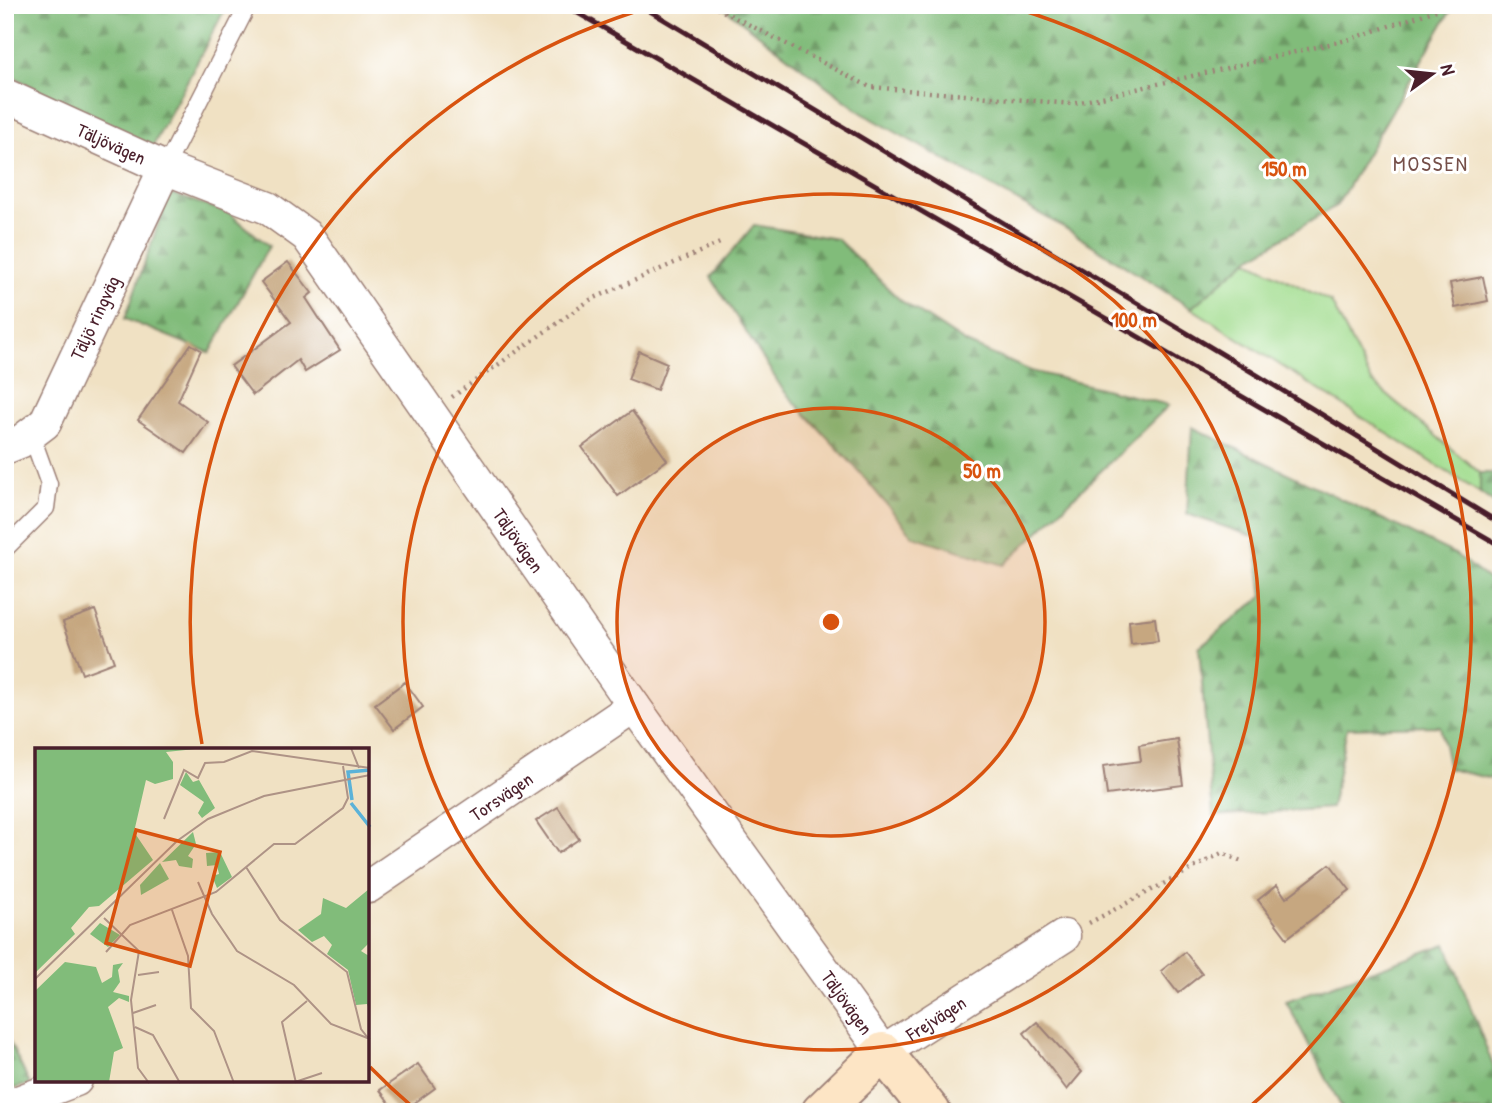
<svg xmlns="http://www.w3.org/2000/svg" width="1506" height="1117" viewBox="0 0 1506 1117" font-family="'Patrick Hand',sans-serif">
<defs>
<pattern id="forest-firs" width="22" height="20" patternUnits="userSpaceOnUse" patternTransform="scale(1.75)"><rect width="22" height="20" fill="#81bc7a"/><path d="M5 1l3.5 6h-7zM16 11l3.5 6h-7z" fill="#6c9864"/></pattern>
</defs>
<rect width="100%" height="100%" fill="#fff"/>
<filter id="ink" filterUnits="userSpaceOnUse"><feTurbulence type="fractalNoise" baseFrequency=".0143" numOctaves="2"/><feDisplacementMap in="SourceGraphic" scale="14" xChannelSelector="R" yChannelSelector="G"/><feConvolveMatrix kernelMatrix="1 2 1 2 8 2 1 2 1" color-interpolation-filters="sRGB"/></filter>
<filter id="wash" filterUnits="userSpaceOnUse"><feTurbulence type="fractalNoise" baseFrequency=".00686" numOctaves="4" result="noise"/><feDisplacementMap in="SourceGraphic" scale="28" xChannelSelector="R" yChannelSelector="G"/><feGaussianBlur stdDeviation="1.57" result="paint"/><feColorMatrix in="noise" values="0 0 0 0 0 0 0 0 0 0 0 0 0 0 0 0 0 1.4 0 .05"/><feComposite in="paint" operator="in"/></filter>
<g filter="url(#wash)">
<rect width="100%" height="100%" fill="#f0e1c3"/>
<polygon fill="#a2dd8f" stroke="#767e5d" stroke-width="2" points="1247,260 1331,302 1372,382 1480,473 1480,493 1191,308"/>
<g fill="url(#forest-firs)" stroke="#666e52" stroke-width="2">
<polygon points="5,5 227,5 150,152 5,72"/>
<polygon points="720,5 1454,5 1337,205 1247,260 1191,308 1065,228 862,113"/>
<polygon points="169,193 229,213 269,246 210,353 125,319"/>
<polygon points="754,225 837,239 900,300 966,343 1031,371 1169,405 1004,565 913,536 856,468 783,390 711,277"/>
<polygon points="1192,427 1455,554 1501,589 1501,781 1449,769 1440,726 1347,728 1331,808 1213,816 1199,647 1263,596 1255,537 1187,514"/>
<polygon points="1480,473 1501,473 1501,508 1480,493"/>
<polygon points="1446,944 1501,1086 1501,1112 1344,1112 1286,1001"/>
<polygon points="5,1033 30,1084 5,1091"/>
</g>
<g id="blocks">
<g fill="#c6a780">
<polygon points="288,262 312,293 306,298 340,350 305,372 298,360 253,395 231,366 291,322 261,282"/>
<polygon points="1483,277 1488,301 1455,308 1450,283"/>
<polygon points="191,344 201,350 178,401 208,422 186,453 138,420"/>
<polygon points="639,351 667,363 657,390 628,379"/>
<polygon points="632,411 667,460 618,496 582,447"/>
<polygon points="95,610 114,662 82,674 63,622"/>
<polygon points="1155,618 1158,641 1131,644 1129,621"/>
<polygon points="405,682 423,707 394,729 375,704"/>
<polygon points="1177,739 1183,785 1107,795 1103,766 1141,761 1139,745"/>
<polygon points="558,807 579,839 558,853 536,821"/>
<polygon points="1330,864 1350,890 1287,938 1258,900 1277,885 1286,898"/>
<polygon points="1185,952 1202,974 1178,993 1161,971"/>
<polygon points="1037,1022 1082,1072 1067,1090 1024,1033"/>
<polygon points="418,1064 435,1088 402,1112 396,1112 380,1090"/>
</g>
</g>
</g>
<g filter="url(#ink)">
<use href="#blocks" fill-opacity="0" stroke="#9d8077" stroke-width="2"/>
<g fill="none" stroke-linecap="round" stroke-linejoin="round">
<g stroke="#9d8077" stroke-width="19">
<g id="lane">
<polyline points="165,168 248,5"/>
<polyline points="5,549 46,508 49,484 31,434"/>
</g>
</g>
<g stroke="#9d8077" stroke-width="35">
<g id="street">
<path id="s1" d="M5 95 165 168 268 208 307 236 634 706 883 1052 1064 936"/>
<path id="s2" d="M5 448 20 442 45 423 165 168"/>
<path id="s3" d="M368 887 634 706"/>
<polyline points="5,1107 76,1080"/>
</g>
</g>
<g stroke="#9d8077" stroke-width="42">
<polyline id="secondary" points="821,1112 883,1052 931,1112"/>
</g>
<g stroke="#9d8077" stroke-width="4.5" stroke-dasharray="2 5" stroke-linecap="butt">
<polyline points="711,5 870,87 1072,104 1351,39 1451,5"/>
<polyline points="452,397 590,300 720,243"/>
<polyline points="1089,923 1222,853 1241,861"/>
</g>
<use href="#lane" stroke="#fff" stroke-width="16"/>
<use href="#street" stroke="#fff" stroke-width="32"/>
<use href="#secondary" stroke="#fde5c5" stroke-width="38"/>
<g stroke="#4a1f2b" stroke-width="5">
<polyline points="564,5 1501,546"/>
<polyline points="640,5 1257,375 1501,524"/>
</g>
</g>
</g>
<circle cx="831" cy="622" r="214" fill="#d8530f" fill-opacity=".12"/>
<g fill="none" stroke="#d8530f" stroke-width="3.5">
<circle cx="831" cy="622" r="214"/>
<circle cx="831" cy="622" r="428"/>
<path d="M415 1109A641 641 0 0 1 370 1067M202 744A641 641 0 0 1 654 6M1008 6A641 641 0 0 1 1247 1109"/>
</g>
<g text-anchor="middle" stroke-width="6" stroke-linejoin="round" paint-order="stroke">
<g font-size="19" fill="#4a1f2b" stroke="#fff">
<text dy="7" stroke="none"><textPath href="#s1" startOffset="117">Täljövägen</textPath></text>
<text dy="7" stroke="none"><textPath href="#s2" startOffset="164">Täljö ringväg</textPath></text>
<text dy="7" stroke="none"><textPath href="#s1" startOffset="705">Täljövägen</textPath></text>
<text dy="7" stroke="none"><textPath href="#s3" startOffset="161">Torsvägen</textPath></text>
<text dy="7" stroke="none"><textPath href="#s1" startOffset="1272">Täljövägen</textPath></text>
<text dy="7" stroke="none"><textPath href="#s1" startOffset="1396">Frejvägen</textPath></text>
</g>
<g font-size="21" letter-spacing="2" fill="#754f49" stroke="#fff">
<text x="1431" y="171">MOSSEN</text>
</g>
</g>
<g transform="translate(35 748)">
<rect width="334" height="334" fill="#f0e1c3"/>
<path d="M0 0H170L131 4 138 14V31L120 36 111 32 99 84 118 112 64 158 54 159 36 180 40 186 0 225ZM151 24 158 34 164 32 180 60 167 70 163 65 169 54 145 37ZM158 84 161 96 153 108 158 111 157 120 144 118 141 112 127 114ZM185 104 197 129 182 140 177 128 184 126 182 117 172 118 171 105ZM125 115 134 131 106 147 105 137ZM334 141V195L326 203 334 208V261L332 256 321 257 313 222 292 206 297 197 289 188 277 194 263 182 286 166 288 150 311 160ZM65 175 85 187 73 199 55 186ZM30 214 61 219 67 235 77 229 78 217 88 215 83 222 85 234 78 244 94 248V254L84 250 73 259 88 300 79 304 74 334 0 335V243Z" fill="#81bc7a"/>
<path fill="none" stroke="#5bb2d8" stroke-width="3.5" d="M317 52 313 24 335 22M316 55 335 79"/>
<path fill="none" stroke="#ae9386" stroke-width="2" d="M316 0 324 20M129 71 149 22 163 30 170 15 189 14 217 3 335 20M211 119 245 172 312 224 326 281 333 290M163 134 177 166 202 203 259 237 296 276 335 291M137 162 153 208 156 260 179 283 199 335M69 170 104 203 96 252 103 320 114 335M71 204 95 177 181 144 239 96H260L308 60 313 50 308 18M103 227 124 224M0 231 142 93 173 71 229 48 335 27M98 265 121 257M100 279 118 287 145 335M260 334 287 325M261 335 247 274 272 253"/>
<path fill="#d8530f" fill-opacity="0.15" stroke="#d8530f" stroke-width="3.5" d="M101 82 185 104 155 218 71 195Z"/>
<rect width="334" height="334" fill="none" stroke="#4a1f2b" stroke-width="3.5"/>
</g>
<circle cx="831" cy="622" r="10" fill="#d8530f" stroke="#fff" stroke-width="3.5"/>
<g font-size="21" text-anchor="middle" font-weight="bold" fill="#d8530f" stroke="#fff" stroke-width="6" stroke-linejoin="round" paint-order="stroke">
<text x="1284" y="176">150 m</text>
<text x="1134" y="327">100 m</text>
<text x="982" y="478">50 m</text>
</g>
<rect width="1506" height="1117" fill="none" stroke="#fff" stroke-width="28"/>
<g transform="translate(1432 74) rotate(75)" stroke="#ffffff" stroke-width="5" paint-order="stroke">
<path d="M0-5L12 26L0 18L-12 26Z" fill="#4a1f2b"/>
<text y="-10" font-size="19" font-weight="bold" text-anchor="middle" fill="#4a1f2b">N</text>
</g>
</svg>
